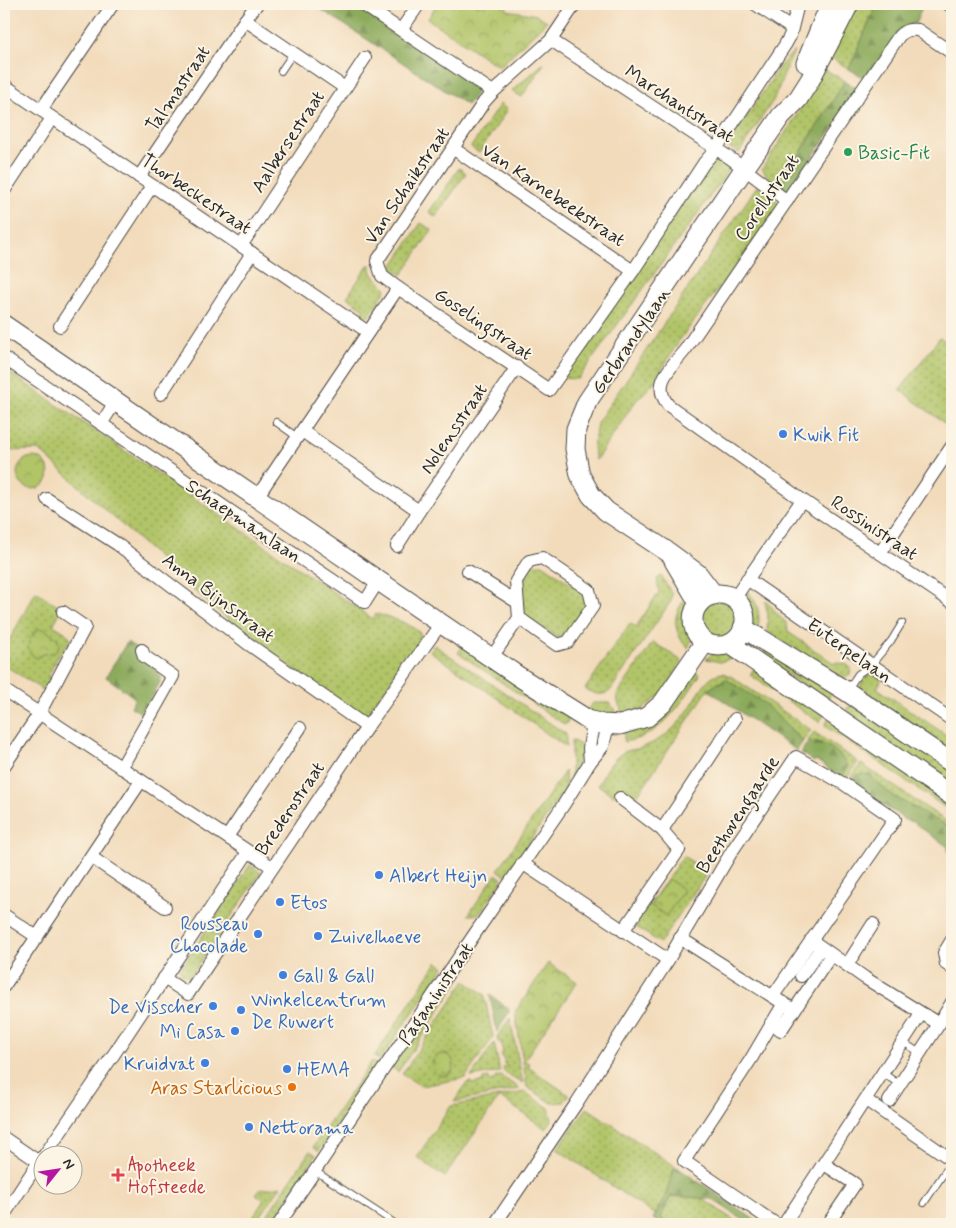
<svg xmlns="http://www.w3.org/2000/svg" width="956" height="1228" viewBox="0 0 956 1228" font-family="Mynerve,sans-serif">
<defs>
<pattern id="grass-dots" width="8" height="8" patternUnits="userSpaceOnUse" patternTransform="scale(1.25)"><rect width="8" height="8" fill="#b1c468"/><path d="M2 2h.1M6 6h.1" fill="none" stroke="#909f56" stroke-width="1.8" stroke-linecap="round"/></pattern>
<pattern id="forest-firs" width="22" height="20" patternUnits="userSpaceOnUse" patternTransform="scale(1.25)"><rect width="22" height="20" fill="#8caa5c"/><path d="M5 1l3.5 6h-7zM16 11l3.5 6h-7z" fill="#738b4c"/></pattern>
<pattern id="park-crowns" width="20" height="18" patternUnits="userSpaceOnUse" patternTransform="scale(1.25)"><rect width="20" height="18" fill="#b1c468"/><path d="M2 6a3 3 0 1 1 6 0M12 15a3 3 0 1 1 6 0" fill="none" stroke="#909f56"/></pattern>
</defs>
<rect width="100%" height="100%" fill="#fcf5e5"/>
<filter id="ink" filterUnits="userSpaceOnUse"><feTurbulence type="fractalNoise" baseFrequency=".02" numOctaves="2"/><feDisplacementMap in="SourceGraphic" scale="10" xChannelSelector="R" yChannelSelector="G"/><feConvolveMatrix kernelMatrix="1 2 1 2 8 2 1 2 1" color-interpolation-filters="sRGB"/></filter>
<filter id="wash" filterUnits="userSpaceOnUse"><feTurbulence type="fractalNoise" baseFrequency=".0096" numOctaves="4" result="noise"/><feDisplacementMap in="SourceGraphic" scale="20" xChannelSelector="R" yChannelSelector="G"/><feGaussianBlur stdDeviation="1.12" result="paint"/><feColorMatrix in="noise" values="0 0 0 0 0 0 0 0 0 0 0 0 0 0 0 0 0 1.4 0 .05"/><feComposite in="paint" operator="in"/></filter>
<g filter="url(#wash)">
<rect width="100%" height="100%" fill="#f2dbbb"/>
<g fill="url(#grass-dots)" stroke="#6e784a">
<polygon points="847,4 877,4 849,69 825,54"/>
<polygon points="794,51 774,99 739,153 727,146 781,65"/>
<polygon points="545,62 522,97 512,91"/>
<polygon points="819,66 845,81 780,186 771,180 762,169 797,115"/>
<polygon points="500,104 507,110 479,153 471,147"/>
<polygon points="715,158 721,158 733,163 714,191 578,379 561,378 708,163"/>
<polygon points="459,168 466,173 436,217 429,212"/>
<polygon points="757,186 780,203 780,207 679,341 652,385 635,402 596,460 593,448 597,423"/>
<polygon points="421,223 432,230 402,275 391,268"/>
<path d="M368 265H371C370 279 382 279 386 290L369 316 359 317 364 309 347 297Z"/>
<polygon points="940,337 952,347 952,429 900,390"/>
<path d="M4 369 373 619 376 614C393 618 408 622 421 634L419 641 362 721 215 609 39 450 4 451Z"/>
<polygon points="532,564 543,564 586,595 587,605 566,635 557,638 524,615 520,584"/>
<path d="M661 576 672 594 671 601 610 691C601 697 594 694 585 689L630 623 636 627 659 592 657 579Z"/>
<path d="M36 591 62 609 53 625C61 630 72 634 71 644L68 643C59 652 53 666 48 677L51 680 45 691 4 665V650Z"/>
<path d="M748 592C759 603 761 617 757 632L750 622V613L745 597Z"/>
<path d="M688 595 691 605 687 625 692 639 688 648C679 640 673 625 677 613 679 607 684 600 688 595Z"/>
<polygon points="767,601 779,616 787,623 788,632 835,664 836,662 848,665 851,669 850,674 844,679 767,632 768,615 765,602"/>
<circle cx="719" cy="620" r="19"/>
<path d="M653 642 682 661 665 691 642 710 622 716C622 707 616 703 617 695Z"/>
<polygon points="434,645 566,734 566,747 430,651"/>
<polygon points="463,645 571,716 565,725 458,653"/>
<polygon points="767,647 832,693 827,700 761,658"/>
<polygon points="728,652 736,657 720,662 706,659 713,653"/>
<polygon points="754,668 824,715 819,722 750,675"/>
<path d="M695 671 700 675C680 705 662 736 624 742V732Z"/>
<path d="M723 673 732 677 811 730 803 741 786 724 718 683 708 690 635 799 627 794 613 795 598 785C604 775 611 760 621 754 627 749 637 750 643 747 666 739 682 722 694 701 702 689 707 674 723 673Z"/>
<path d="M871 674 880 677 881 681 877 688 952 739V755L863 694C858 685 862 678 871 674Z"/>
<polygon points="593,703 609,703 615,709 618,716 610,717 587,710"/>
<polygon points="852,705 952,770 952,787 848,716 847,708"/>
<polygon points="828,719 952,802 952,812 825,726"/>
<polygon points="814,732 858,762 844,782 823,744 808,741"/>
<polygon points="571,740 583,746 571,783"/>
<polygon points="861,764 952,825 952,829 891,795 869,775 892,811 847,784"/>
<polygon points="565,771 566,788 506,876 498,870"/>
<polygon points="683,856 708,872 660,943 635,926"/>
<polygon points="250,865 261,873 189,978 179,971"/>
<polygon points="496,874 503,879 480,913 474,915 468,915"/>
<polygon points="437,962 444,967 380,1060 374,1057"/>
<polygon points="455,974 461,978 398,1072 392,1068"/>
<polygon points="465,981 484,994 493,1037 465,1078 421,1086 402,1074"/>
<polygon points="510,1018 523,1083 504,1072 503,1067 506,1066 501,1054 503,1053 501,1042 498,1042 497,1037"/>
<polygon points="494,1043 500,1072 471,1077"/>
<polygon points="524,1060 530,1064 528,1067 569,1095 564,1102 552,1103 527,1087 523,1062"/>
<polygon points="372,1061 377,1064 319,1151 313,1147"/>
<polygon points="501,1076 520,1089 454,1102 467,1083 471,1082 472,1084 483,1082 483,1079 489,1078 489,1081 496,1079 496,1077"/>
<polygon points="525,1092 549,1108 552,1120 546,1129 499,1097 445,1177 417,1157 451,1106"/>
<polygon points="587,1108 675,1166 665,1197 655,1215 557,1149"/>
<polygon points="310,1151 316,1155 270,1224 261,1224"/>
<polygon points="281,1186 255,1224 248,1224 264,1200 256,1194 260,1190"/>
<polygon points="671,1196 701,1198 740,1224 665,1224 661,1216"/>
</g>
<g fill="url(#forest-firs)" stroke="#5c6a44">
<polygon points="313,4 353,4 479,89 467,105"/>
<polygon points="877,4 923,4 916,23 907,26 868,80 849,69"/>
<polygon points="845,81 861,91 787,191 780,186"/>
<polygon points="127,642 141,651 161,677 160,682 143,714 131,707 135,698 106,677"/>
<polygon points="726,679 765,704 803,741 797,751 708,690 718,683"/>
<path d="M808 741C828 744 837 749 848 766L843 776H838L816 760 814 762 801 753Z"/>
<polygon points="862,774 870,775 891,795 952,829 952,854 948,851 948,847 913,822 905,820 853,781 857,775"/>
<polygon points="490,995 508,1008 509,1012 497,1032"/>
<polygon points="675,1166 761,1224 749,1224 712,1199 671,1196 661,1216 665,1224 662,1224 653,1219 665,1197"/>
</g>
<g fill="url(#park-crowns)" stroke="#6e784a">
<polygon points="437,4 506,4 507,10 537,15 547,21 499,67 428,19"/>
<circle cx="33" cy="473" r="16"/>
<path d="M39 629H44L58 639 59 646 54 653 43 654 37 658C23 652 28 636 39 629Z"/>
<polygon points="668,879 684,890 666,916 650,905"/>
<polygon points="548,963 577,982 523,1062 515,1012"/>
<circle cx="443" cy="1065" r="11"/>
</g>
</g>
<g filter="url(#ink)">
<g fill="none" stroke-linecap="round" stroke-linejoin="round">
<g stroke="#494541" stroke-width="8">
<g id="lane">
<polyline points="281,71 293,53"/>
<polyline points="276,422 297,437"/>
<polyline points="848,689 858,674 871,665 891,641 902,623"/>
<polyline points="903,1042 920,1053"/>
<polyline points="883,1073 900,1085"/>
<polyline points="315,1171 396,1224"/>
<polyline points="924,1203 952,1161"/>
</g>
</g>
<g stroke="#494541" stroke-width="14">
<g id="street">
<polyline points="362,4 493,92"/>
<polyline points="755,4 791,28"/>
<polyline points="245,20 257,4"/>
<polyline points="401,30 419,4"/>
<polyline points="551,40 730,158 787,201"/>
<path d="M952 53 918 30C910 29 905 30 899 36L685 350C671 368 651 383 668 405L802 500 952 602"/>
<polyline points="4,85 368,332"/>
<polyline points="41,110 113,4"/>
<polyline points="454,149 633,271"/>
<polyline points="139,177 245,20 345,88"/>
<polyline points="4,191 52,118"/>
<polyline points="241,246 365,58"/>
<polyline points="398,288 549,390 633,271 704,163 716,149 785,45 790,36 798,4"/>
<polyline points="60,326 152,186"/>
<polyline points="4,358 365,602 379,580"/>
<polyline points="161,394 252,253"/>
<polyline points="101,424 116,401"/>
<polyline points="302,431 419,511"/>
<polyline points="257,497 398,288 382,276 377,261 484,102 493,92 551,40 575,4"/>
<polyline points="47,499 117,544 247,643 367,727"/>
<polyline points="397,546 419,511 517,367"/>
<polyline points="880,553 952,446"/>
<polyline points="468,571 517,602"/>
<polyline points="747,579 952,720"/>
<polyline points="734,599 802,500"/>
<polyline points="492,657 519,618 516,581 529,561 542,558 589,590 593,606 568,642 557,645 519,618"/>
<polyline points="4,690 272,867"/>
<polyline points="590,762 589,748 593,722"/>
<polyline points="4,766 39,714 85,627 63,612"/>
<polyline points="121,768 173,676 144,656 142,650"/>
<polyline points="620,798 662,830 679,850 623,931"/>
<polyline points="662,830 735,719"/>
<polyline points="227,837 300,728"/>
<polyline points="91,857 165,907"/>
<polyline points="522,863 668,960"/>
<polyline points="4,915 37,937"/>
<polyline points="680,938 794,1010"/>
<polyline points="811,940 865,978 939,1024 952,1002"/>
<polyline points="952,940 944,953 946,964 952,968"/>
<polyline points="847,965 873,924"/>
<polyline points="801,976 821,948"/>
<polyline points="164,978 188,994 367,727 442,622"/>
<polyline points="4,986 141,781"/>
<polyline points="771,1023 781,1030 831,955"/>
<polyline points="866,1100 952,1160"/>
<polyline points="889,1101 939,1024"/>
<polyline points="4,1138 39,1162"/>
<polyline points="44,1156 116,1051 248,852"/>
<polyline points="824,1164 855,1184 828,1224"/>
<polyline points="4,1215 42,1157"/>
<polyline points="279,1224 476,932 564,804 590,762 603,746 608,725"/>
<polyline points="495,1224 576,1104 668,960 732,851 796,757 844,784 895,819 773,996"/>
<polyline points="776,1224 684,1161 751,1059 784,1003"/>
<polyline points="784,1224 921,1014"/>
</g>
</g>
<g stroke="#494541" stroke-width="21">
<g id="secondary">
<polyline points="806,63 824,19 833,4"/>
<polyline points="4,325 518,676 588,720 602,724 620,725 647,717 663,703 705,642"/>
<polyline points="674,561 699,603"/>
<circle cx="719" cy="620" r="26"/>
<polyline points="714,595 698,574 668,552 606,511 591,495 580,475 575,449 576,429 587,402 744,169 781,116 798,99 810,80 849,4"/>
<polyline points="743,628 846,691 952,763"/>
<polyline points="730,644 952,796"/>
</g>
</g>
<use href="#lane" stroke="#fff" stroke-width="6"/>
<use href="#street" stroke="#fff" stroke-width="12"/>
<use href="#secondary" stroke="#fff" stroke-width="19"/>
<g stroke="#2b2b2b" stroke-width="5.5">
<polyline id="rail" points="941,4 952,12"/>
</g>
<use href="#rail" stroke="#fcf5e5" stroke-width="4" stroke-dasharray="11" stroke-linecap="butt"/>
</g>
</g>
<circle fill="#2e9e5b" stroke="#fcf5e5" stroke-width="2" cx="848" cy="152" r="5"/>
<g fill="#3f7fe0" stroke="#fcf5e5" stroke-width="2">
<circle cx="783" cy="434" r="5"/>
<circle cx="379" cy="875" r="5"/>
<circle cx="280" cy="902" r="5"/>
<circle cx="258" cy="934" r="5"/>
<circle cx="318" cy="936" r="5"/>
<circle cx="283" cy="975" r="5"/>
<circle cx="213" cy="1006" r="5"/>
<circle cx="241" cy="1010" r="5"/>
<circle cx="235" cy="1031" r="5"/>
<circle cx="205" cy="1063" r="5"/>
<circle cx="287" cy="1069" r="5"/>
<circle cx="249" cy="1127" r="5"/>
</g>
<circle fill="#e8710a" stroke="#fcf5e5" stroke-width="2" cx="292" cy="1087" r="5"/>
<path fill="#e0444e" stroke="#fcf5e5" stroke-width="2" d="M115.5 1167.5h5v5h5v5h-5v5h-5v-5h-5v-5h5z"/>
<g text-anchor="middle" stroke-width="4" stroke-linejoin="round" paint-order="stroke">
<g font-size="19" fill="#2b2b2b" stroke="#fcf5e5">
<text transform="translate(177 88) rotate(-56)" y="7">Talmastraat</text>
<text transform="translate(680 103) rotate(33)" y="7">Marchantstraat</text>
<text transform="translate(287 141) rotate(-57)" y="7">Aalbersestraat</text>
<text transform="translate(406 185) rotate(-56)" y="7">Van Schaikstraat</text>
<text transform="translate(197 193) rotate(34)" y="7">Thorbeckestraat</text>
<text transform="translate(554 194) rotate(34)" y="7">Van Karnebeekstraat</text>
<text transform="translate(766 197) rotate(-56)" y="7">Corellistraat</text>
<text transform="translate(484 323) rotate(34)" y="7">Goselingstraat</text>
<text transform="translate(630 340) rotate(-56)" y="7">Gerbrandylaan</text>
<text transform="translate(453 428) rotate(-56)" y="7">Nolensstraat</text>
<text transform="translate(244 520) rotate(34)" y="7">Schaepmanlaan</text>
<text transform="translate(875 527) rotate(34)" y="7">Rossinistraat</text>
<text transform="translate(219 597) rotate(37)" y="7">Anna Bijnsstraat</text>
<text transform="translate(850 650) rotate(35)" y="7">Euterpelaan</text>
<text transform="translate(289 808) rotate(-56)" y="7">Brederostraat</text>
<text transform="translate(737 814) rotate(-57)" y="7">Beethovengaarde</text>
<text transform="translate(435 993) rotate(-56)" y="7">Paganinistraat</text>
</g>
<g font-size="19" fill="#27864d" stroke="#fcf5e5" text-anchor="start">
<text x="858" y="159">Basic-Fit</text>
</g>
<g font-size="19" fill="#366cbe" stroke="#fcf5e5" text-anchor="start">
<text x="793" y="441">Kwik Fit</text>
<text x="389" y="882">Albert Heijn</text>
<text x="290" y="909">Etos</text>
<text x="248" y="930" text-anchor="end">Rousseau<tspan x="248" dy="22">Chocolade</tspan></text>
<text x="328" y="943">Zuivelhoeve</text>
<text x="293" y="982">Gall &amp; Gall</text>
<text x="251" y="1006">Winkelcentrum<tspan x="251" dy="22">De Ruwert</tspan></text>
<text x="203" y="1013" text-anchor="end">De Visscher</text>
<text x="225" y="1038" text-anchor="end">Mi Casa</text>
<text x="195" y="1070" text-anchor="end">Kruidvat</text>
<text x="297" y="1076">HEMA</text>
<text x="259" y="1134">Nettorama</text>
</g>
<g font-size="19" fill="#c56008" stroke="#fcf5e5" text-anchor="end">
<text x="282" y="1094">Aras Starlicious</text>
</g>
<g font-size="19" fill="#be3a42" stroke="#fcf5e5" text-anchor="start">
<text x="128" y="1171">Apotheek<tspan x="128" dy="22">Hofsteede</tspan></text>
</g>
</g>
<rect width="956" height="1228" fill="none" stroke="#fcf5e5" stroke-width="20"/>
<g transform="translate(58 1170) rotate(60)"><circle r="24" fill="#fcf5e5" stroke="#a8a49b"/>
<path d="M0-4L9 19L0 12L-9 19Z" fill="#b5179e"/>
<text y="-8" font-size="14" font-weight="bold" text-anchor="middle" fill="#2b2b2b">N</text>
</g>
</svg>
